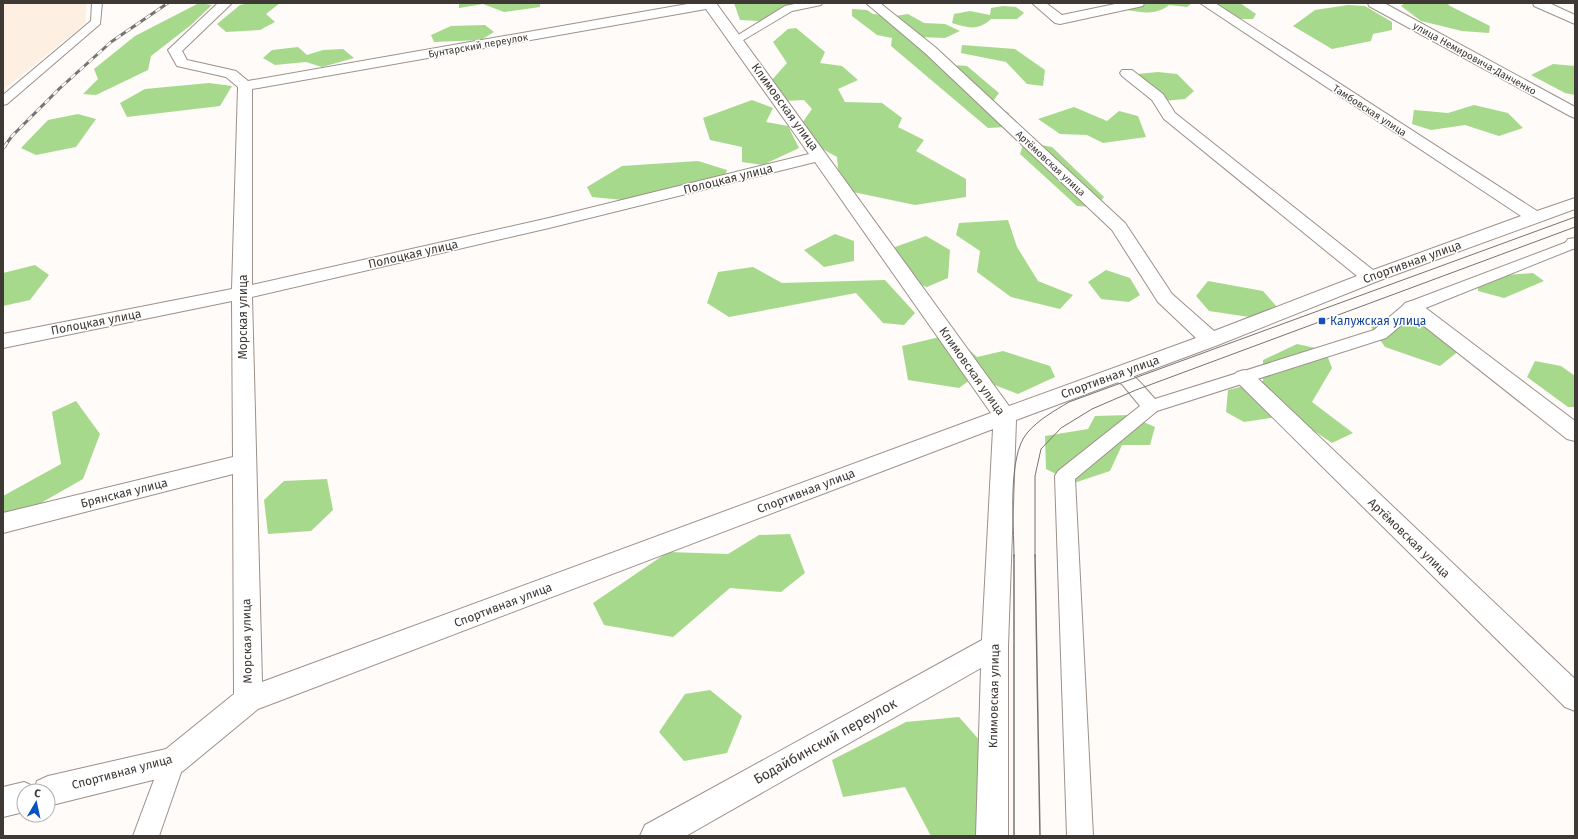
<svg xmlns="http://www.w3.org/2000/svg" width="1578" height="839" viewBox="0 0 1578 839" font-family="'Fira Sans',sans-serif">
<rect width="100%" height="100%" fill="#fefbf9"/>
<polygon fill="#fdefe1" points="3,3 87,3 85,24 3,90"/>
<g fill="#a7d98c">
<polygon points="199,3 212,5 191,25 151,56 148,70 96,95 83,94 98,79 94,69 135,36"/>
<polygon points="249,3 280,3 266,14 275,22 260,30 226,32 217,24 240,5"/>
<polygon points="459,3 540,3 540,7 504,12 483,4 459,8"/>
<polygon points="734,3 789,3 793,6 759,21 740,20"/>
<path d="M1131 3H1192L1187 7 1169 5C1156 16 1141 12 1126 10V4Z"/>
<polygon points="1210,3 1240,3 1256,14 1253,19 1237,19"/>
<polygon points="1405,3 1447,3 1450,6 1490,26 1489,33 1462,31 1421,21 1401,6"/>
<polygon points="1348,5 1365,6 1392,22 1392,30 1373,34 1371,41 1332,49 1293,26 1315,10"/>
<path d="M1003 6 1016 7 1024 13 1017 19H991C978 31 968 28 952 23L954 14 970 11 990 15 991 8Z"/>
<polygon points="852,9 867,10 873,14 895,16 908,14 924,23 945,24 960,31 945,38 919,37 939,64 967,66 999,93 991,104 1009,113 1005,127 988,128 891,46 892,38 877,35 852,16"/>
<polygon points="485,25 494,32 481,40 434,42 431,35 451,26"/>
<polygon points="796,28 825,52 820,63 842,66 858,80 838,89 845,102 882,103 902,118 898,127 924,140 916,151 966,179 966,197 915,205 853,192 838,169 837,157 819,147 802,123 812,109 804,100 785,101 770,82 787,63 773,42 788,29"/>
<polygon points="962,45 1015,49 1045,70 1043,86 1027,84 1006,62 961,53"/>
<polygon points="298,47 307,55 323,50 343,49 354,58 322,67 306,62 275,65 263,58 272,50"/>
<polygon points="1553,64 1575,66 1575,95 1565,93 1531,75"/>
<polygon points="1158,72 1177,74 1194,91 1185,99 1164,101 1146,96 1132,81 1138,74"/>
<polygon points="209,83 232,86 220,106 127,117 120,103 145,89"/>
<polygon points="752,100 773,108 766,122 788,126 799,148 763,165 742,162 742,147 710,140 703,118"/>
<polygon points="1474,105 1508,113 1523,128 1499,136 1465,125 1431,130 1412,124 1414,110 1448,113"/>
<polygon points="1074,107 1107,121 1119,111 1138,116 1146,137 1103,143 1087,135 1060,134 1038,119"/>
<polygon points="78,114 96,119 76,147 36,155 21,148 48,120"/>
<polygon points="1024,142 1052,147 1104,197 1095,207 1077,206 1020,154"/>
<polygon points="698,161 727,170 722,183 644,202 592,197 587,187 622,166"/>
<polygon points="1008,220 1017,247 1038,281 1073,295 1060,309 1011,297 977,272 980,251 956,235 959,223"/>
<polygon points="835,234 854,241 854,261 824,267 804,250"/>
<polygon points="926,236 950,250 948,278 927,287 904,280 895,247"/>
<polygon points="35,265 49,275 30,300 3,306 3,273"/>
<polygon points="753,267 782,283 885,280 915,313 904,325 883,323 856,293 729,317 707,303 718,272"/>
<polygon points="1106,270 1130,278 1140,295 1129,302 1101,299 1088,282"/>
<polygon points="1533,273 1544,281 1504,298 1478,291 1478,277"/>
<polygon points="1208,281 1263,291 1277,307 1256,318 1209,311 1196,296"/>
<polygon points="1403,323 1430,328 1460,350 1440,366 1385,347 1371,327"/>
<polygon points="952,334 977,357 1003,351 1050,366 1055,377 1018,394 974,377 959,388 908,380 902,346"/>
<polygon points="1297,344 1325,350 1332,368 1312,402 1353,433 1332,443 1290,415 1244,422 1226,412 1228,390 1263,381 1263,360"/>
<polygon points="1535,361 1561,366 1575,376 1575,407 1568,407 1527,377"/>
<polygon points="76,401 100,434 83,479 18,516 3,514 3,496 61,464 52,412"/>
<polygon points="1128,415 1155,427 1150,445 1122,445 1110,471 1074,483 1046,469 1045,436 1088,429 1095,416"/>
<polygon points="327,479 333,510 311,531 268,534 264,500 284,481"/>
<polygon points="790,534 805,573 781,592 730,588 673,637 604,625 593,603 668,552 728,554 759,535"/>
<polygon points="710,690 742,716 727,753 684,761 659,732 685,694"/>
<polygon points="959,717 1005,769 1003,836 931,836 905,787 843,797 832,760 906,722"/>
</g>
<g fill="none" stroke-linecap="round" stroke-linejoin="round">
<g stroke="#9d9189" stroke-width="2">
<g id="service">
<polygon points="92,3 102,3 100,24 7,104 3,105 3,95 91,21"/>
<polygon points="799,3 822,3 821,5 792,11 740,42 736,43 730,40 785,6"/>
<path d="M1575 239V248L1418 311 1386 338 1157 411 1075 479 1093 836H1067L1055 476 1058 471 1140 406 1122 384 1110 379 1107 375 1110 371C1130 365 1143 386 1155 399L1374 330 1406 303Z"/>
<polygon points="173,749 182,753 185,761 159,836 133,836 164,753"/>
</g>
</g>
<g stroke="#9d9189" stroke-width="2">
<g id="minor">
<path d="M218 3H232L182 51 187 60 236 71 248 81 693 3H716L1009 406 1196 338 1158 302 1112 230 925 53 866 3H880L935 47 1125 223 1172 294 1214 331 1357 276 1164 119 1152 100 1122 76 1120 73 1122 70H1132L1163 94 1175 113 1373 270 1521 216 1200 3H1215L1537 211 1575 198V209L1378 281 1218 345 1016 420 1008 646V836H976L981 668 686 836H640L645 825 982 640 993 429 258 709 183 771 173 775 48 806V791H24V812L3 817V787L24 782 35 787 37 781 48 776 166 749 234 694 233 474 3 533V513L233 457 232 301 3 348V334L232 289 238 87 226 77 177 66 168 50ZM706 9 809 154 549 218 252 285V89ZM815 162 991 413 262 682 252 297 549 228Z"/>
<polygon points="1032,3 1046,3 1062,15 1120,3 1144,3 1143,6 1060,24 1055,23"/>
<polygon points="1368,3 1384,3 1575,107 1575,118 1570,116 1369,6"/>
<polygon points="1533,3 1549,3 1575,15 1575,24 1534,6"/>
<polygon points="1575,238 1575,249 1569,248 1565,243 1568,239"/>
<polygon points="1412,301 1419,303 1575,421 1575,441 1567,439 1405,311 1402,307 1405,303"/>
<polygon points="1244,370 1251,372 1575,679 1575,711 1565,707 1237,382 1233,377 1237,372"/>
</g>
</g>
<use href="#service" fill="#fff" fill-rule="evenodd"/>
<use href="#minor" fill="#fff" fill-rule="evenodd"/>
<g stroke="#777370" stroke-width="1">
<path d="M1014 556C1014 525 1007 457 1027 433 1038 420 1054 411 1069 402L1575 217"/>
<polyline points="1035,556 1035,476 1041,449 1061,428 1092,409 1136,390 1575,227"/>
</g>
<g stroke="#777370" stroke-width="1.5">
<polyline points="1014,555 1014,836"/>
<polyline points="1035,555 1040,836"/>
</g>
<g stroke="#777370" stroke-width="3">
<polyline id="rail-far1" points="4,147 12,136 60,88 111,42 168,3"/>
</g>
<g stroke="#777370" stroke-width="3.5">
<polyline id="rail" points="3,148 5,146"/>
</g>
<use href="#rail-far1" stroke="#fff" stroke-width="2" stroke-dasharray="6" stroke-linecap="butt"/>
<use href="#rail" stroke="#fff" stroke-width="2.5" stroke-dasharray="8" stroke-linecap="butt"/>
</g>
<rect fill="#1a4fb4" stroke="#fff" stroke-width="1.5" x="1318" y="317" width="8" height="8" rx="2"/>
<g text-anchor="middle" stroke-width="3" stroke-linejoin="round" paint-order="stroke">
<g font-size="10" fill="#3e3935" stroke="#fff">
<text transform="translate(478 45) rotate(-10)" y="4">Бунтарский переулок</text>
<text transform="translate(1475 58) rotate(29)" y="4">улица Немировича-Данченко</text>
<text transform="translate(1370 110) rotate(33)" y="4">Тамбовская улица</text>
<text transform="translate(1051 163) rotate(43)" y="4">Артёмовская улица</text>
</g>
<g font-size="12" fill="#3e3935" stroke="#fff">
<text transform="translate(785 107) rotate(54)" y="4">Климовская улица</text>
<text transform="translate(728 179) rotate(-14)" y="4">Полоцкая улица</text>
<text transform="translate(413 254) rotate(-13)" y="4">Полоцкая улица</text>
<text transform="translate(1412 262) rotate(-20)" y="4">Спортивная улица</text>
<text transform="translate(243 317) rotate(-90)" y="4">Морская улица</text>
<text transform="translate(96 322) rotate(-11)" y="4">Полоцкая улица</text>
<text transform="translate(972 371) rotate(55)" y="4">Климовская улица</text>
<text transform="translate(1110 377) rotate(-20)" y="4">Спортивная улица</text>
<text transform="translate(806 491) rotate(-21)" y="4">Спортивная улица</text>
<text transform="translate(124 493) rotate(-14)" y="4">Брянская улица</text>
<text transform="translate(1409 538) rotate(44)" y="4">Артёмовская улица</text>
<text transform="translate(503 605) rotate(-21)" y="4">Спортивная улица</text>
<text transform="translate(247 641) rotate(-91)" y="4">Морская улица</text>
<text transform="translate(994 696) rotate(-89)" y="4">Климовская улица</text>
<text transform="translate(122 772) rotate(-15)" y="4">Спортивная улица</text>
</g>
<g font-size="12" fill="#164399" stroke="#fff" text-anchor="start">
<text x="1330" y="325">Калужская улица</text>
</g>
<g font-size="14" fill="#3e3935" stroke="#fff">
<text transform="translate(825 741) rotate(-29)" y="5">Бодайбинский переулок</text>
</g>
</g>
<rect width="1578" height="839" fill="none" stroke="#3e3935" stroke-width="8"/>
<g transform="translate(36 803) rotate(9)"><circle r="19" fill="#ffffff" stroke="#b2b0ae"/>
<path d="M0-3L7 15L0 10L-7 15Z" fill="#0553bd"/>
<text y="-6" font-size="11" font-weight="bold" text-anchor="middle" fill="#3e3935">С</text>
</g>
</svg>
